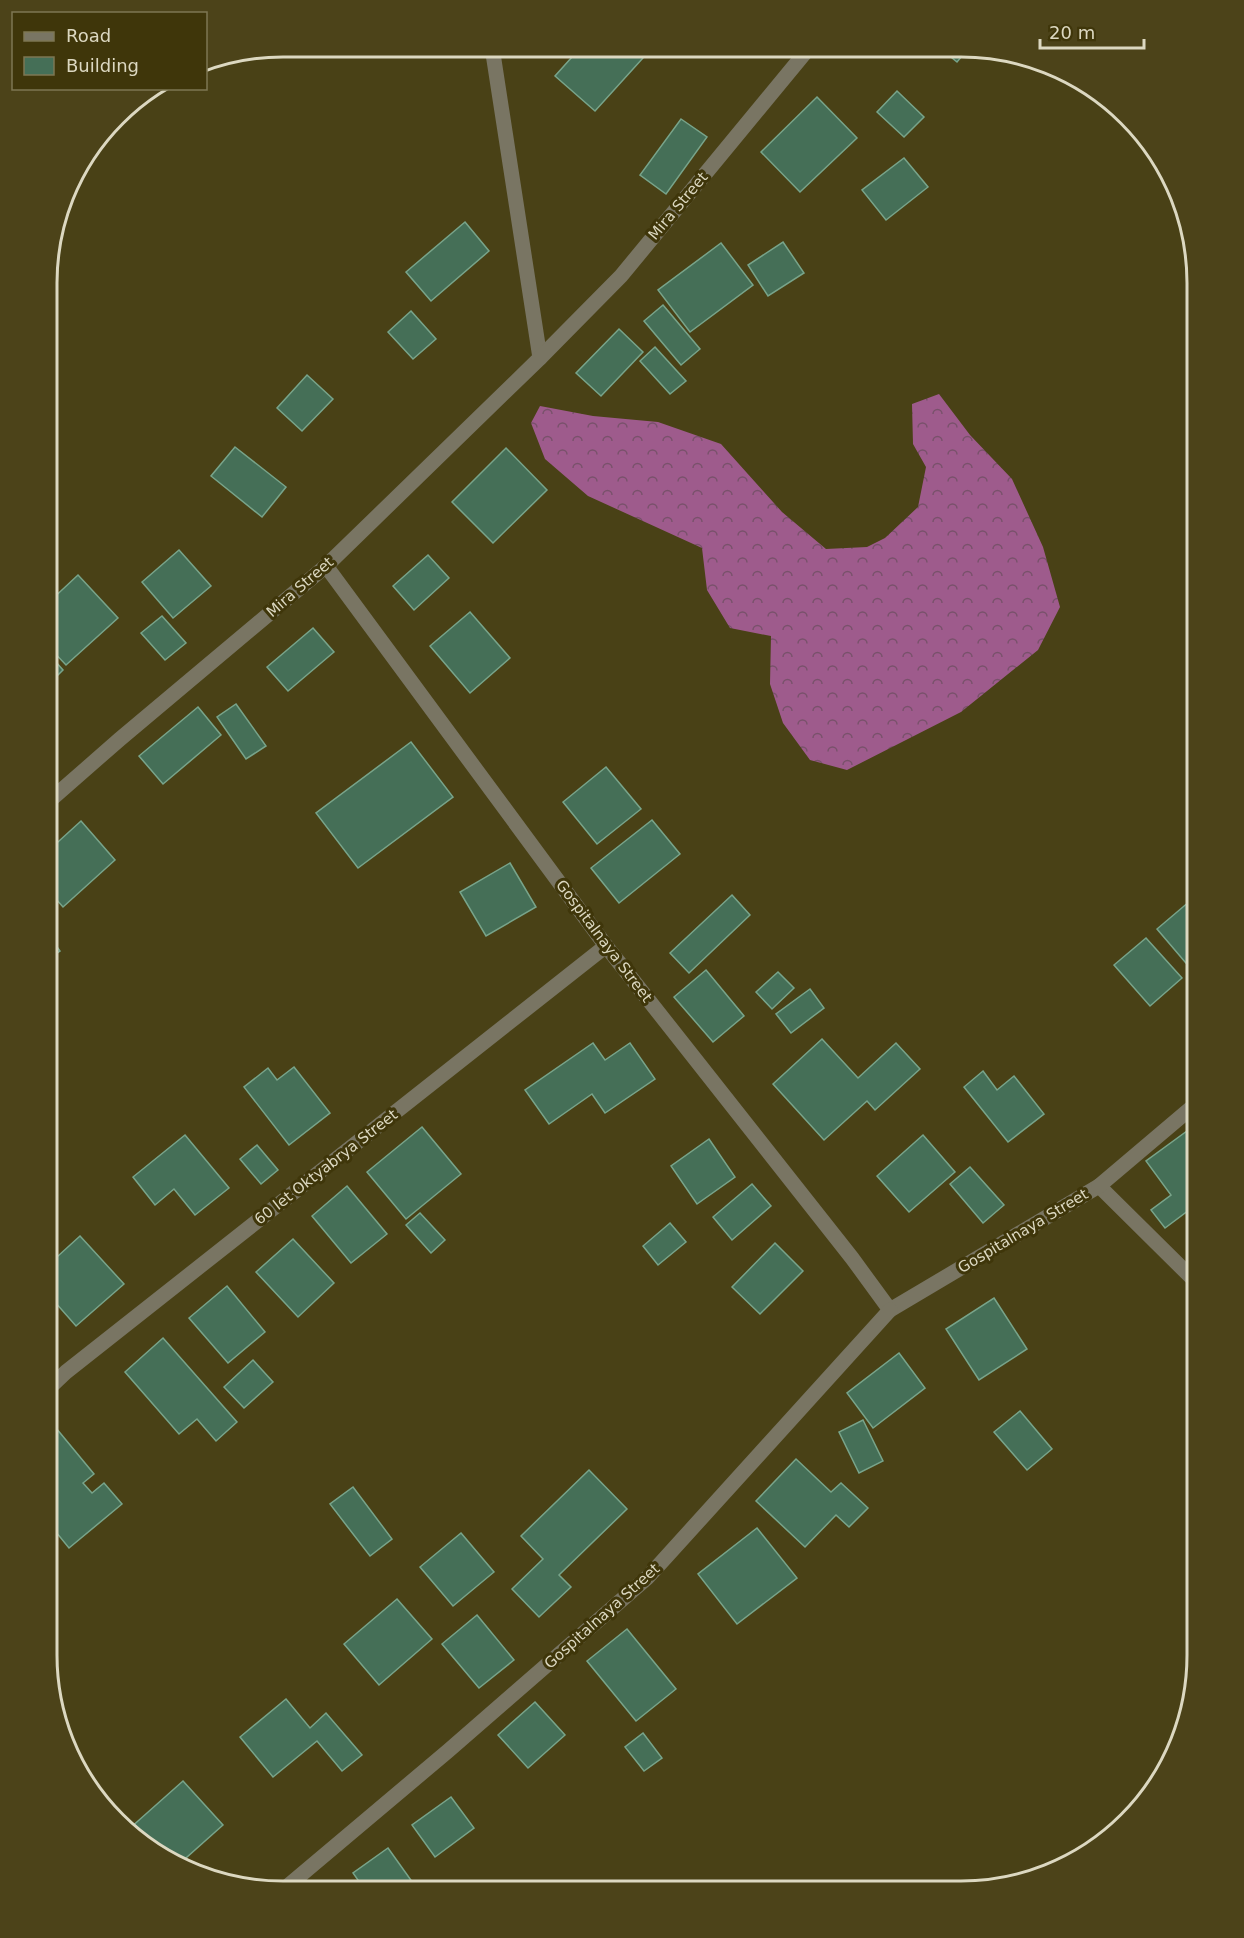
<svg xmlns="http://www.w3.org/2000/svg" width="1244" height="1938" viewBox="0 0 1244 1938" font-family="'DejaVu Sans',sans-serif">
<defs>
<pattern id="forest-crowns" width="20" height="18" patternUnits="userSpaceOnUse" patternTransform="scale(1.5)"><rect width="20" height="18" fill="#9e5b8c"/><path d="M2 6a3 3 0 1 1 6 0M12 15a3 3 0 1 1 6 0" fill="none" stroke="#79516b"/></pattern>
</defs>
<rect width="100%" height="100%" fill="#494116"/>
<polygon fill="url(#forest-crowns)" points="939,394 970,435 1012,479 1043,547 1060,607 1038,650 961,712 847,770 810,760 783,723 770,684 771,636 730,628 707,590 702,548 588,496 545,459 531,423 540,406 593,416 658,422 721,444 782,512 826,549 867,547 885,538 918,507 926,467 913,444 912,404"/>
<g fill="#456f57" stroke="#78a48a" stroke-width="1.5">
<polygon points="581,47 652,48 595,111 555,76"/>
<polygon points="940,48 968,49 957,62"/>
<polygon points="897,91 924,117 904,137 877,112"/>
<polygon points="817,97 857,138 800,192 761,152"/>
<polygon points="681,119 707,137 666,194 640,175"/>
<polygon points="904,158 928,187 886,220 862,190"/>
<polygon points="465,222 489,251 431,301 406,272"/>
<polygon points="783,242 804,273 768,296 748,265"/>
<polygon points="721,243 753,285 690,332 658,290"/>
<polygon points="663,305 700,349 681,365 644,321"/>
<polygon points="411,311 436,339 413,359 388,332"/>
<polygon points="619,329 643,352 601,396 576,373"/>
<polygon points="655,347 686,381 670,394 640,361"/>
<polygon points="307,375 333,399 302,431 277,408"/>
<polygon points="235,447 286,487 262,517 211,476"/>
<polygon points="506,448 547,490 493,543 452,502"/>
<polygon points="179,550 211,586 173,618 142,582"/>
<polygon points="428,555 449,578 414,610 393,586"/>
<polygon points="78,575 118,618 66,665 48,646 48,603"/>
<polygon points="470,612 510,658 470,693 430,646"/>
<polygon points="162,616 186,643 165,660 141,633"/>
<polygon points="313,628 334,652 288,691 267,667"/>
<polygon points="48,653 63,670 48,685"/>
<polygon points="236,704 266,746 246,759 217,717"/>
<polygon points="198,707 221,735 163,784 139,756"/>
<polygon points="411,742 453,797 358,868 316,813"/>
<polygon points="606,767 641,809 597,844 563,802"/>
<polygon points="652,820 680,854 619,903 591,868"/>
<polygon points="81,821 115,860 63,907 48,890 48,851"/>
<polygon points="510,863 536,907 486,936 460,892"/>
<polygon points="732,895 750,915 689,973 670,953"/>
<polygon points="1197,895 1197,964 1191,969 1157,929"/>
<polygon points="48,934 60,951 47,960"/>
<polygon points="1146,938 1182,978 1150,1006 1114,965"/>
<polygon points="706,970 744,1016 713,1042 674,997"/>
<polygon points="778,972 794,988 772,1009 756,992"/>
<polygon points="810,989 824,1008 791,1033 776,1014"/>
<polygon points="822,1039 858,1078 896,1043 920,1069 875,1110 867,1101 824,1140 773,1084"/>
<polygon points="593,1043 605,1060 630,1043 655,1079 605,1113 592,1094 549,1124 525,1090"/>
<polygon points="294,1067 330,1113 289,1145 244,1087 268,1068 277,1080"/>
<polygon points="983,1071 997,1090 1014,1076 1044,1114 1008,1142 964,1087"/>
<polygon points="422,1127 461,1174 406,1219 367,1172"/>
<polygon points="1187,1131 1197,1144 1197,1204 1165,1228 1151,1210 1171,1195 1146,1161"/>
<polygon points="185,1135 229,1188 195,1215 174,1189 155,1205 133,1177"/>
<polygon points="923,1135 955,1172 909,1212 877,1176"/>
<polygon points="709,1139 735,1177 697,1204 671,1166"/>
<polygon points="257,1145 278,1170 261,1184 240,1159"/>
<polygon points="970,1167 1004,1205 983,1223 950,1184"/>
<polygon points="752,1184 771,1206 732,1240 713,1217"/>
<polygon points="347,1186 387,1234 351,1263 312,1216"/>
<polygon points="420,1213 445,1240 431,1253 406,1225"/>
<polygon points="670,1223 686,1242 658,1265 643,1246"/>
<polygon points="80,1236 124,1284 76,1326 47,1293 47,1266"/>
<polygon points="293,1239 334,1283 298,1317 256,1272"/>
<polygon points="775,1243 803,1271 760,1314 732,1287"/>
<polygon points="227,1286 265,1332 228,1363 189,1318"/>
<polygon points="994,1298 1027,1349 979,1380 946,1329"/>
<polygon points="47,1334 56,1343 47,1351"/>
<polygon points="163,1338 237,1422 216,1441 197,1419 179,1434 125,1372"/>
<polygon points="899,1353 925,1388 873,1428 847,1393"/>
<polygon points="253,1360 273,1382 244,1408 224,1387"/>
<polygon points="1020,1411 1052,1449 1027,1470 994,1432"/>
<polygon points="863,1420 883,1461 859,1473 839,1432"/>
<polygon points="56,1428 94,1474 83,1483 92,1493 104,1483 122,1504 69,1548 47,1521 47,1511 54,1504 47,1496 47,1436"/>
<polygon points="796,1459 831,1492 841,1483 868,1508 849,1527 836,1515 805,1547 756,1501"/>
<polygon points="589,1470 627,1509 559,1575 571,1587 539,1617 512,1589 543,1559 521,1536"/>
<polygon points="353,1487 392,1539 370,1556 330,1504"/>
<polygon points="757,1528 797,1578 737,1624 698,1574"/>
<polygon points="461,1533 494,1572 453,1606 420,1567"/>
<polygon points="397,1599 432,1639 379,1685 344,1644"/>
<polygon points="477,1615 514,1660 479,1688 442,1644"/>
<polygon points="627,1629 676,1689 636,1721 587,1661"/>
<polygon points="286,1699 310,1728 326,1713 362,1755 342,1771 317,1741 273,1777 240,1737"/>
<polygon points="535,1702 565,1735 528,1768 498,1735"/>
<polygon points="643,1733 662,1758 644,1771 625,1747"/>
<polygon points="183,1781 223,1825 178,1865 144,1845 129,1829"/>
<polygon points="451,1797 474,1828 435,1857 412,1825"/>
<polygon points="388,1848 418,1890 365,1890 353,1873"/>
</g>
<g fill="none" stroke-linecap="round" stroke-linejoin="round">
<g stroke="#797563" stroke-width="15">
<polyline points="492,47 540,358"/>
<polyline points="326,566 606,946 852,1258 890,1310 1099,1186 1197,1283"/>
<polyline points="48,802 120,739 326,566 540,358 621,276 809,48"/>
<polyline points="1099,1186 1197,1103"/>
<polyline points="47,1390 66,1372 606,946"/>
<polyline points="283,1890 448,1751 648,1577 890,1310"/>
</g>
</g>
<g text-anchor="middle" stroke-width="6" stroke-linejoin="round" paint-order="stroke">
<g font-size="15" fill="#dcd8c1" stroke="#3f360a">
<text transform="translate(678 206) rotate(-50)" y="5">Mira Street</text>
<text transform="translate(300 587) rotate(-41)" y="5">Mira Street</text>
<text transform="translate(604 941) rotate(53)" y="5">Gospitalnaya Street</text>
<text transform="translate(326 1167) rotate(-38)" y="5">60 let Oktyabrya Street</text>
<text transform="translate(1023 1231) rotate(-31)" y="5">Gospitalnaya Street</text>
<text transform="translate(602 1616) rotate(-42)" y="5">Gospitalnaya Street</text>
</g>
</g>
<path d="M0 0H1244V1938H0ZM283 57H961A226 226 0 0 1 1187 283V1655A226 226 0 0 1 961 1881H283A226 226 0 0 1 57 1655V283A226 226 0 0 1 283 57Z" fill="#4c4319" fill-rule="evenodd"/>
<path fill="none" stroke="#dcd8c1" stroke-width="3" d="M283 57H961A226 226 0 0 1 1187 283V1655A226 226 0 0 1 961 1881H283A226 226 0 0 1 57 1655V283A226 226 0 0 1 283 57Z"/>
<rect x="12" y="12" width="195" height="78" fill="#3f360a" stroke="#7e7753" stroke-width="1.5"/>
<rect x="24" y="32" width="30" height="9" fill="#797563" stroke="#7e7753" stroke-width="1.5"/>
<text x="66" y="42" font-size="18" fill="#dcd8c1">Road</text>
<rect x="24" y="57" width="30" height="18" fill="#456f57" stroke="#7e7753" stroke-width="1.5"/>
<text x="66" y="72" font-size="18" fill="#dcd8c1">Building</text>
<path d="M1040 39v9h104v-9" fill="none" stroke="#dcd8c1" stroke-width="3"/>
<text x="1049" y="39" font-size="18" fill="#dcd8c1" stroke="#3f360a" stroke-width="4.5" paint-order="stroke">20 m</text>
</svg>
